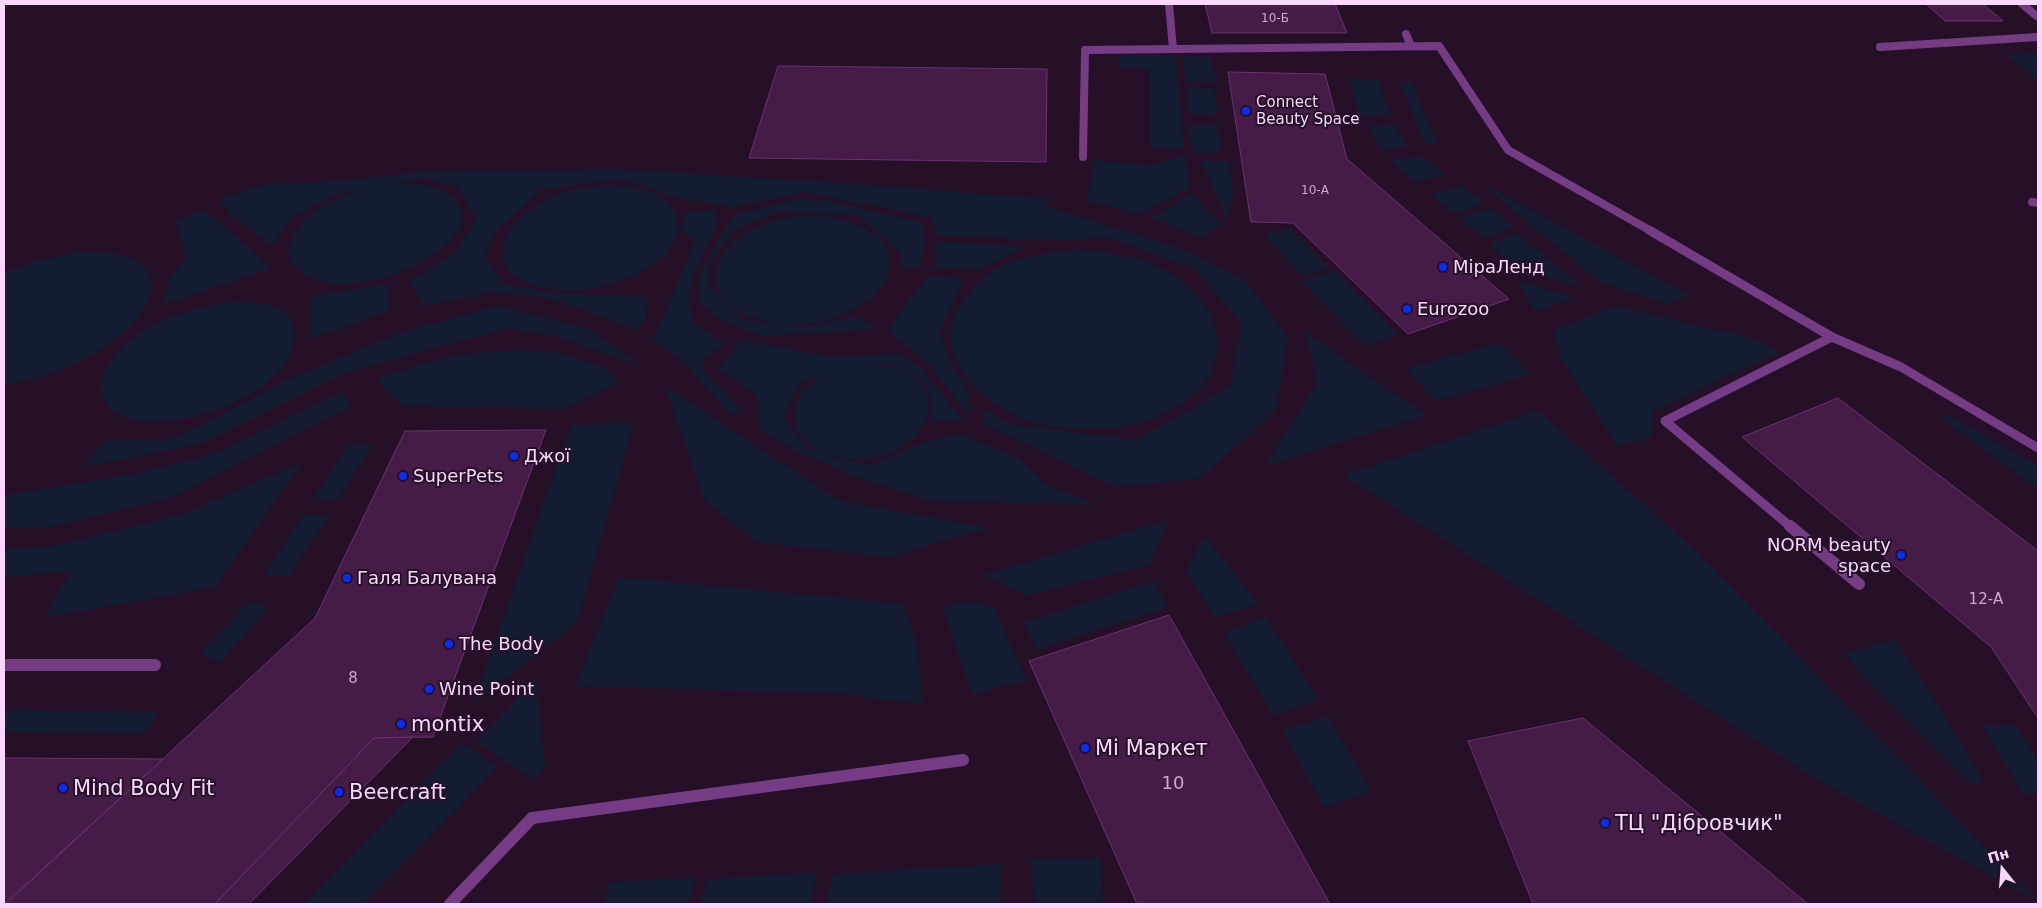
<svg xmlns="http://www.w3.org/2000/svg" width="2042" height="908" viewBox="0 0 2042 908" font-family="'DejaVu Sans',sans-serif">
<rect width="100%" height="100%" fill="#251027"/>
<g fill="#131c31" fill-rule="evenodd">
<polygon points="2038,53 2038,81 2007,55"/>
<polygon points="1119,54 1176,56 1184,149 1150,147 1150,68 1118,67"/>
<polygon points="1182,57 1211,57 1216,82 1186,82"/>
<polygon points="1349,79 1378,80 1390,115 1360,115"/>
<polygon points="1400,82 1411,82 1437,144 1425,144"/>
<polygon points="1186,87 1214,88 1218,115 1189,114"/>
<polygon points="1188,124 1217,124 1221,153 1192,153"/>
<polygon points="1395,125 1407,148 1381,149 1369,126"/>
<polygon points="1185,155 1190,187 1140,214 1087,201 1095,160 1147,166"/>
<polygon points="1423,157 1446,175 1414,181 1389,159"/>
<polygon points="1201,161 1229,161 1233,196 1227,218"/>
<path d="M619 169 855 184 1048 199 1047 207 1174 246 1245 281 1288 337 1276 411 1200 478 1115 487 982 423 987 410 1008 424 1137 440 1230 386 1242 324 1194 268 1108 238 1039 240 938 235 930 217 805 192 735 207 669 196 651 187 621 179 540 190 493 234 485 256 502 284 555 293 647 297 646 319 637 330 553 299 491 292 425 306 408 281C445 261 457 257 476 217L457 187 423 178 394 183C403 184 415 183 424 185 438 187 456 194 460 208 464 221 458 232 449 241 421 273 345 297 306 275 298 270 288 263 289 253 290 225 320 205 344 196 351 194 359 192 365 189L335 194 290 219 272 246 235 218 218 200 265 184 324 182 430 171Z"/>
<polygon points="1481,183 1688,295 1668,304 1601,283"/>
<path d="M607 185C615 186 625 185 633 187 668 193 695 219 667 252 645 278 589 295 555 289 548 288 540 287 533 285 474 262 513 215 551 197 569 190 588 187 607 185Z"/>
<polygon points="1461,185 1484,203 1455,214 1431,195"/>
<polygon points="1192,194 1221,225 1201,238 1151,218"/>
<path d="M800 199 826 200 923 223 925 242 920 268 900 269 901 254 858 215 781 211 734 230 710 261 709 286 743 320 780 324C766 319 748 319 734 309 726 303 720 295 717 285 714 272 718 261 726 251 758 214 824 204 866 229 879 236 890 248 890 264 889 296 844 317 817 322 808 324 797 323 788 325L805 327 858 316 875 329 761 336 719 319 697 300 700 273 727 225 737 214Z"/>
<polygon points="1489,208 1514,227 1484,238 1459,218"/>
<polygon points="204,210 251,249 271,268 163,305 169,280 186,257 176,220"/>
<polygon points="715,210 717,225 694,273 689,295 692,322 724,343 704,359 702,369 742,409 731,416 683,360 653,341 695,241 682,230 685,212"/>
<polygon points="1290,228 1329,268 1302,276 1264,235"/>
<polygon points="1517,233 1580,286 1513,268 1490,244"/>
<polygon points="935,241 1025,247 978,270 935,267"/>
<path d="M1078 249C1104 252 1131 254 1155 265 1208 288 1242 345 1196 393 1188 400 1177 406 1168 412 1151 423 1119 428 1099 428 1074 429 1048 428 1024 419 979 402 927 351 962 302 973 287 987 272 1004 265 1028 255 1052 252 1078 249Z"/>
<path d="M77 253C95 253 118 250 134 260 179 287 127 332 100 350 72 368 36 380 4 385V272L43 259Z"/>
<polygon points="1335,271 1398,334 1364,346 1302,281"/>
<polygon points="928,276 964,279 940,331 948,358 970,394 969,415 927,362 888,332 900,312"/>
<polygon points="1517,280 1576,298 1535,311"/>
<polygon points="387,284 390,311 311,339 310,297"/>
<path d="M228 302C245 302 261 301 276 308 308 321 294 358 274 376 248 399 212 416 176 420 160 422 143 423 127 418 93 407 96 376 117 353 145 321 189 309 228 302Z"/>
<polygon points="497,306 588,328 643,367 558,337 508,328 344,373 201,444 81,467 106,440 167,440 204,424 284,381 399,333"/>
<polygon points="1614,306 1748,337 1779,352 1651,412 1651,437 1617,446 1561,358 1554,330"/>
<polygon points="1306,332 1368,376 1427,415 1265,466 1317,383"/>
<path d="M741 341 777 346 825 356 842 357 899 353 919 366 964 421 932 420C932 411 932 396 927 388 917 371 894 363 875 363 885 366 897 366 907 372 949 397 923 443 886 454 872 459 855 461 841 458 835 457 828 454 823 454L832 458 873 465 926 441 960 434 1018 458 1046 484 1096 505 931 501 867 481 798 452 759 429 758 396 718 368ZM821 375C818 378 812 381 809 385 793 401 789 424 805 442 809 446 817 449 821 453L806 447 783 416 801 383Z"/>
<polygon points="1500,343 1530,375 1435,401 1407,368"/>
<polygon points="520,350 560,353 603,367 619,383 564,409 403,406 376,379 421,364 463,354"/>
<polygon points="665,386 840,501 989,528 889,557 755,542 703,498"/>
<polygon points="342,392 352,405 171,498 45,528 4,528 4,495 135,474 216,453"/>
<polygon points="1538,411 1690,545 2038,901 1821,782 1344,475"/>
<polygon points="1947,415 2038,466 2038,489 1940,417"/>
<polygon points="634,423 577,622 473,705 571,425"/>
<polygon points="349,444 372,446 337,500 313,499"/>
<polygon points="303,462 215,587 44,618 71,571 4,577 4,549 48,547 180,515"/>
<polygon points="304,514 329,516 289,576 264,575"/>
<polygon points="1168,520 1150,565 1027,595 983,575"/>
<polygon points="1204,536 1259,604 1215,617 1186,572"/>
<polygon points="619,577 903,604 917,644 923,704 831,693 575,686"/>
<polygon points="1154,581 1168,607 1036,650 1024,622"/>
<polygon points="971,601 994,608 1027,681 972,694 943,607"/>
<polygon points="249,602 269,608 220,661 199,654"/>
<polygon points="1266,617 1318,699 1274,716 1224,633"/>
<polygon points="1894,639 1929,691 1983,780 1971,785 1863,677 1845,654"/>
<polygon points="536,679 545,767 534,780 476,742"/>
<polygon points="9,710 158,712 145,734 4,732 4,716"/>
<polygon points="1328,716 1371,791 1324,807 1283,731"/>
<polygon points="1982,725 2017,726 2038,760 2038,794 2023,794"/>
<polygon points="462,743 497,767 364,904 304,904"/>
<polygon points="1101,858 1103,904 1035,904 1030,859"/>
<polygon points="1002,864 1000,904 826,904 833,874"/>
<polygon points="817,872 811,904 700,904 708,879"/>
<polygon points="696,878 688,904 603,904 610,882"/>
</g>
<g fill="#451c48" stroke="#6f2f74">
<polygon points="1205,4 1335,4 1347,33 1212,33"/>
<polygon points="1926,4 1983,4 2003,21 1945,21"/>
<polygon points="778,66 1047,69 1046,162 749,158"/>
<polygon points="1228,72 1325,74 1347,159 1509,299 1408,334 1293,223 1251,222"/>
<polygon points="1838,398 2038,551 2038,718 1991,647 1742,437"/>
<polygon points="546,430 433,737 374,738 215,904 6,904 315,618 405,431"/>
<polygon points="1169,615 1330,904 1137,904 1029,661"/>
<polygon points="1583,718 1808,904 1533,904 1468,741"/>
<polygon points="413,737 249,904 215,904 374,738"/>
<polygon points="4,758 163,759 4,904"/>
</g>
<g fill="none" stroke-linecap="round" stroke-linejoin="round">
<g stroke="#753c85" stroke-width="8">
<polyline points="1169,4 1173,49"/>
<polyline points="2022,4 2038,17"/>
<polyline points="1406,34 1411,46"/>
<polyline points="1880,47 2038,37"/>
<polyline points="1083,157 1085,50 1439,46 1508,150 1651,231"/>
<polyline points="2032,202 2038,203"/>
</g>
<g stroke="#753c85" stroke-width="9">
<polyline points="1649,230 1832,337 1901,367 2038,448"/>
<polyline points="1791,527 1665,421 1832,337"/>
</g>
<g stroke="#753c85" stroke-width="12">
<polyline points="1790,526 1859,584"/>
<polyline points="4,665 155,665"/>
<polyline points="450,904 532,818 963,760"/>
</g>
</g>
<g fill="#062efb" stroke="#251027" stroke-width="2">
<circle cx="1246" cy="111" r="5"/>
<circle cx="1443" cy="267" r="5"/>
<circle cx="1407" cy="309" r="5"/>
<circle cx="514" cy="456" r="5"/>
<circle cx="403" cy="476" r="5"/>
<circle cx="1901" cy="555" r="5"/>
<circle cx="347" cy="578" r="5"/>
<circle cx="449" cy="644" r="5"/>
<circle cx="429" cy="689" r="5"/>
<circle cx="401" cy="724" r="5"/>
<circle cx="1085" cy="748" r="5"/>
<circle cx="63" cy="788" r="5"/>
<circle cx="339" cy="792" r="5"/>
<circle cx="1605" cy="823" r="5"/>
</g>
<g text-anchor="middle" stroke-width="4" stroke-linejoin="round" paint-order="stroke">
<g font-size="12" fill="#cca8d0">
<text x="1275" y="22">10-Б</text>
<text x="1315" y="194">10-А</text>
</g>
<g font-size="15" fill="#f9d7fe" stroke="#251027" text-anchor="start">
<text x="1256" y="107">Connect<tspan x="1256" dy="17">Beauty Space</tspan></text>
</g>
<g font-size="15" fill="#cca8d0">
<text x="1986" y="604">12-А</text>
<text x="353" y="683">8</text>
</g>
<g font-size="18" fill="#f9d7fe" stroke="#251027" text-anchor="start">
<text x="1453" y="273">МіраЛенд</text>
<text x="1417" y="315">Eurozoo</text>
<text x="524" y="462">Джої</text>
<text x="413" y="482">SuperPets</text>
<text x="1891" y="551" text-anchor="end">NORM beauty<tspan x="1891" dy="21">space</tspan></text>
<text x="357" y="584">Галя Балувана</text>
<text x="459" y="650">The Body</text>
<text x="439" y="695">Wine Point</text>
</g>
<g font-size="18" fill="#cca8d0">
<text x="1173" y="789">10</text>
</g>
<g font-size="21" fill="#f9d7fe" stroke="#251027" text-anchor="start">
<text x="411" y="731">montix</text>
<text x="1095" y="755">Мі Маркет</text>
<text x="73" y="795">Mind Body Fit</text>
<text x="349" y="799">Beercraft</text>
<text x="1615" y="830">ТЦ "Дібровчик"</text>
</g>
</g>
<rect width="2042" height="908" fill="none" stroke="#f9d7fe" stroke-width="10"/>
<g transform="translate(2002 868) rotate(343)" stroke="#251027" stroke-width="4" paint-order="stroke">
<path d="M0-4L9 19L0 12L-9 19Z" fill="#f9d7fe"/>
<text y="-8" font-size="14" font-weight="bold" text-anchor="middle" fill="#f9d7fe">Пн</text>
</g>
</svg>
